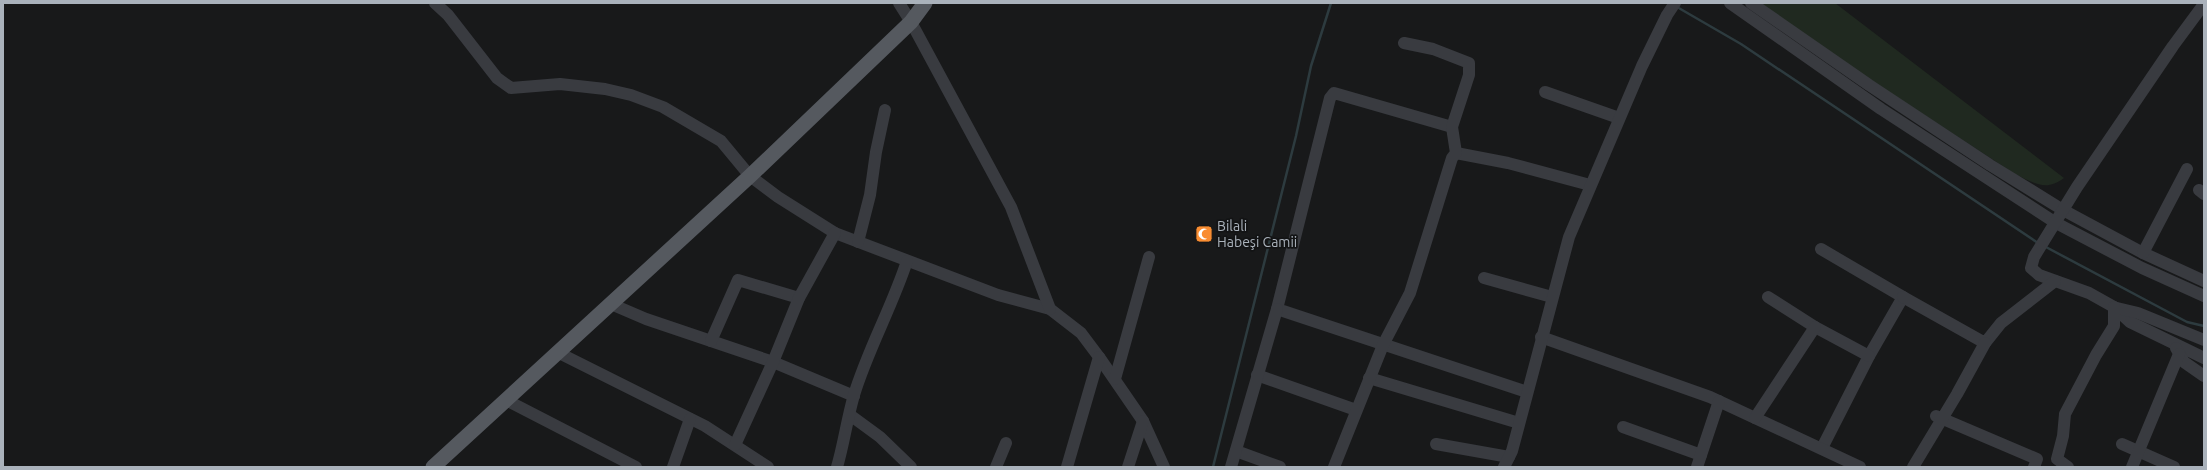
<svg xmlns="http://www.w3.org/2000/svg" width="2207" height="470" viewBox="0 0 2207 470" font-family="Ubuntu,sans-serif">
<rect width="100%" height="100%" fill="#18191a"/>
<path fill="#202920" d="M1761 3H1835L2064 178C2046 192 2034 183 2015 174L1809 40Z"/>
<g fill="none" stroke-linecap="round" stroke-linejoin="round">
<g stroke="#2d3b3f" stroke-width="2.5">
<polyline points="1677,7 1741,44 2038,243"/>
<polyline points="2044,246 2187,322 2204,326"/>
<polyline points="1213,467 1296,136 1311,66 1331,3"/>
</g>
<g stroke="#393b40" stroke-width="12">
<polyline points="435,3 448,15 497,78 511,88 560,84 605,89 631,95 663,107 721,141 750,176 778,197 835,233 998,295 1050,309 1081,333 1099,357 1143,421 1164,467"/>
<polyline points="899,3 911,22 1011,207 1050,309"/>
<polyline points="1730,3 1881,109 2056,223 2142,268 2204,296"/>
<polyline points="1751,3 1869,85 1990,165 2063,210 2143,253 2204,281"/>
<polyline points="2204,4 2173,46 2077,187 2034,257 2031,268 2039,275 2089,293 2114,307 2130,322 2204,358"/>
<polyline points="1545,92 1619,118"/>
<polyline points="1452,127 1334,93 1330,98 1277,309 1527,392"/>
<polyline points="1456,153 1508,163 1590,185"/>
<polyline points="2199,190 2204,194"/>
<polyline points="858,242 870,195 876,152 885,110"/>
<polyline points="1821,249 1903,297 1869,356 1822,448"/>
<polyline points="2143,253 2187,169"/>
<polyline points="1484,278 1552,297"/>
<polyline points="1768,297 1815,327 1869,356"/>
<polyline points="1903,297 1985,343 2001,323 2055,281"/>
<polyline points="611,304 646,319 773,362 854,396"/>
<polyline points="2117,308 2138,313 2204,340"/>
<polyline points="1541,337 1710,397 1860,467"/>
<polyline points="711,341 738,280 799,298"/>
<polyline points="2176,348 2184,362 2204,376"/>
<polyline points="559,353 705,426 768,467"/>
<polyline points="1257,375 1356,410"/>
<polyline points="1369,378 1519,423"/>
<polyline points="1115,379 1149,257"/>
<polyline points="506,400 636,467"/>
<polyline points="850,415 880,437 911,467"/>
<polyline points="1936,416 2037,459 2034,467"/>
<polyline points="1755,418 1815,327"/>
<polyline points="1623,427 1701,455"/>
<polyline points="1436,444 1509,457"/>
<polyline points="2122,444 2174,467"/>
<polyline points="735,445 773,362 799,298 835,233"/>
<polyline points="1236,451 1280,467"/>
<polyline points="673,467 690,419"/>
<path d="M837 467C844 443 847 419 854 395 868 349 892 307 907 261"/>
<polyline points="996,467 1006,443"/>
<polyline points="1067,467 1099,357"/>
<polyline points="1128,467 1143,421"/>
<polyline points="1231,467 1277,309"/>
<polyline points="1334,467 1383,345 1410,293 1452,158 1456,153 1452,127 1469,75 1469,63 1433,49 1404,43"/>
<polyline points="1504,467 1512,451 1569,237 1642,66 1667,15 1675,3"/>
<polyline points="1697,467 1719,401"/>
<polyline points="1913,467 1957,394 1985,343"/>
<polyline points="2068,467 2057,459 2063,436 2065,414 2096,355 2114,326 2114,307"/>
<polyline points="2132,467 2179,354"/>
</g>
<polyline stroke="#55595f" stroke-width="15" points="433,467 750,176 911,22 925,3"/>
</g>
<defs>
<g id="mosque-square" transform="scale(0.9)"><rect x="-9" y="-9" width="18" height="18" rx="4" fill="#f98d32" stroke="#131415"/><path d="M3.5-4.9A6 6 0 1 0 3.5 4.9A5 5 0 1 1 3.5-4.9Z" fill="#fff"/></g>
</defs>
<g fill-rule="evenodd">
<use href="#mosque-square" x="1204" y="234"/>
</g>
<g text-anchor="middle" stroke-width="3.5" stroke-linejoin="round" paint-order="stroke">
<g font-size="14" fill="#aab2bb" stroke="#131415" text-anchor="start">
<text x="1217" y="231">Bilali<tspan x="1217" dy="16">Habeşi Camii</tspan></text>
</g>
</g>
<rect width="2207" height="470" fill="none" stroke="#aab2bb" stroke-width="8"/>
</svg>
